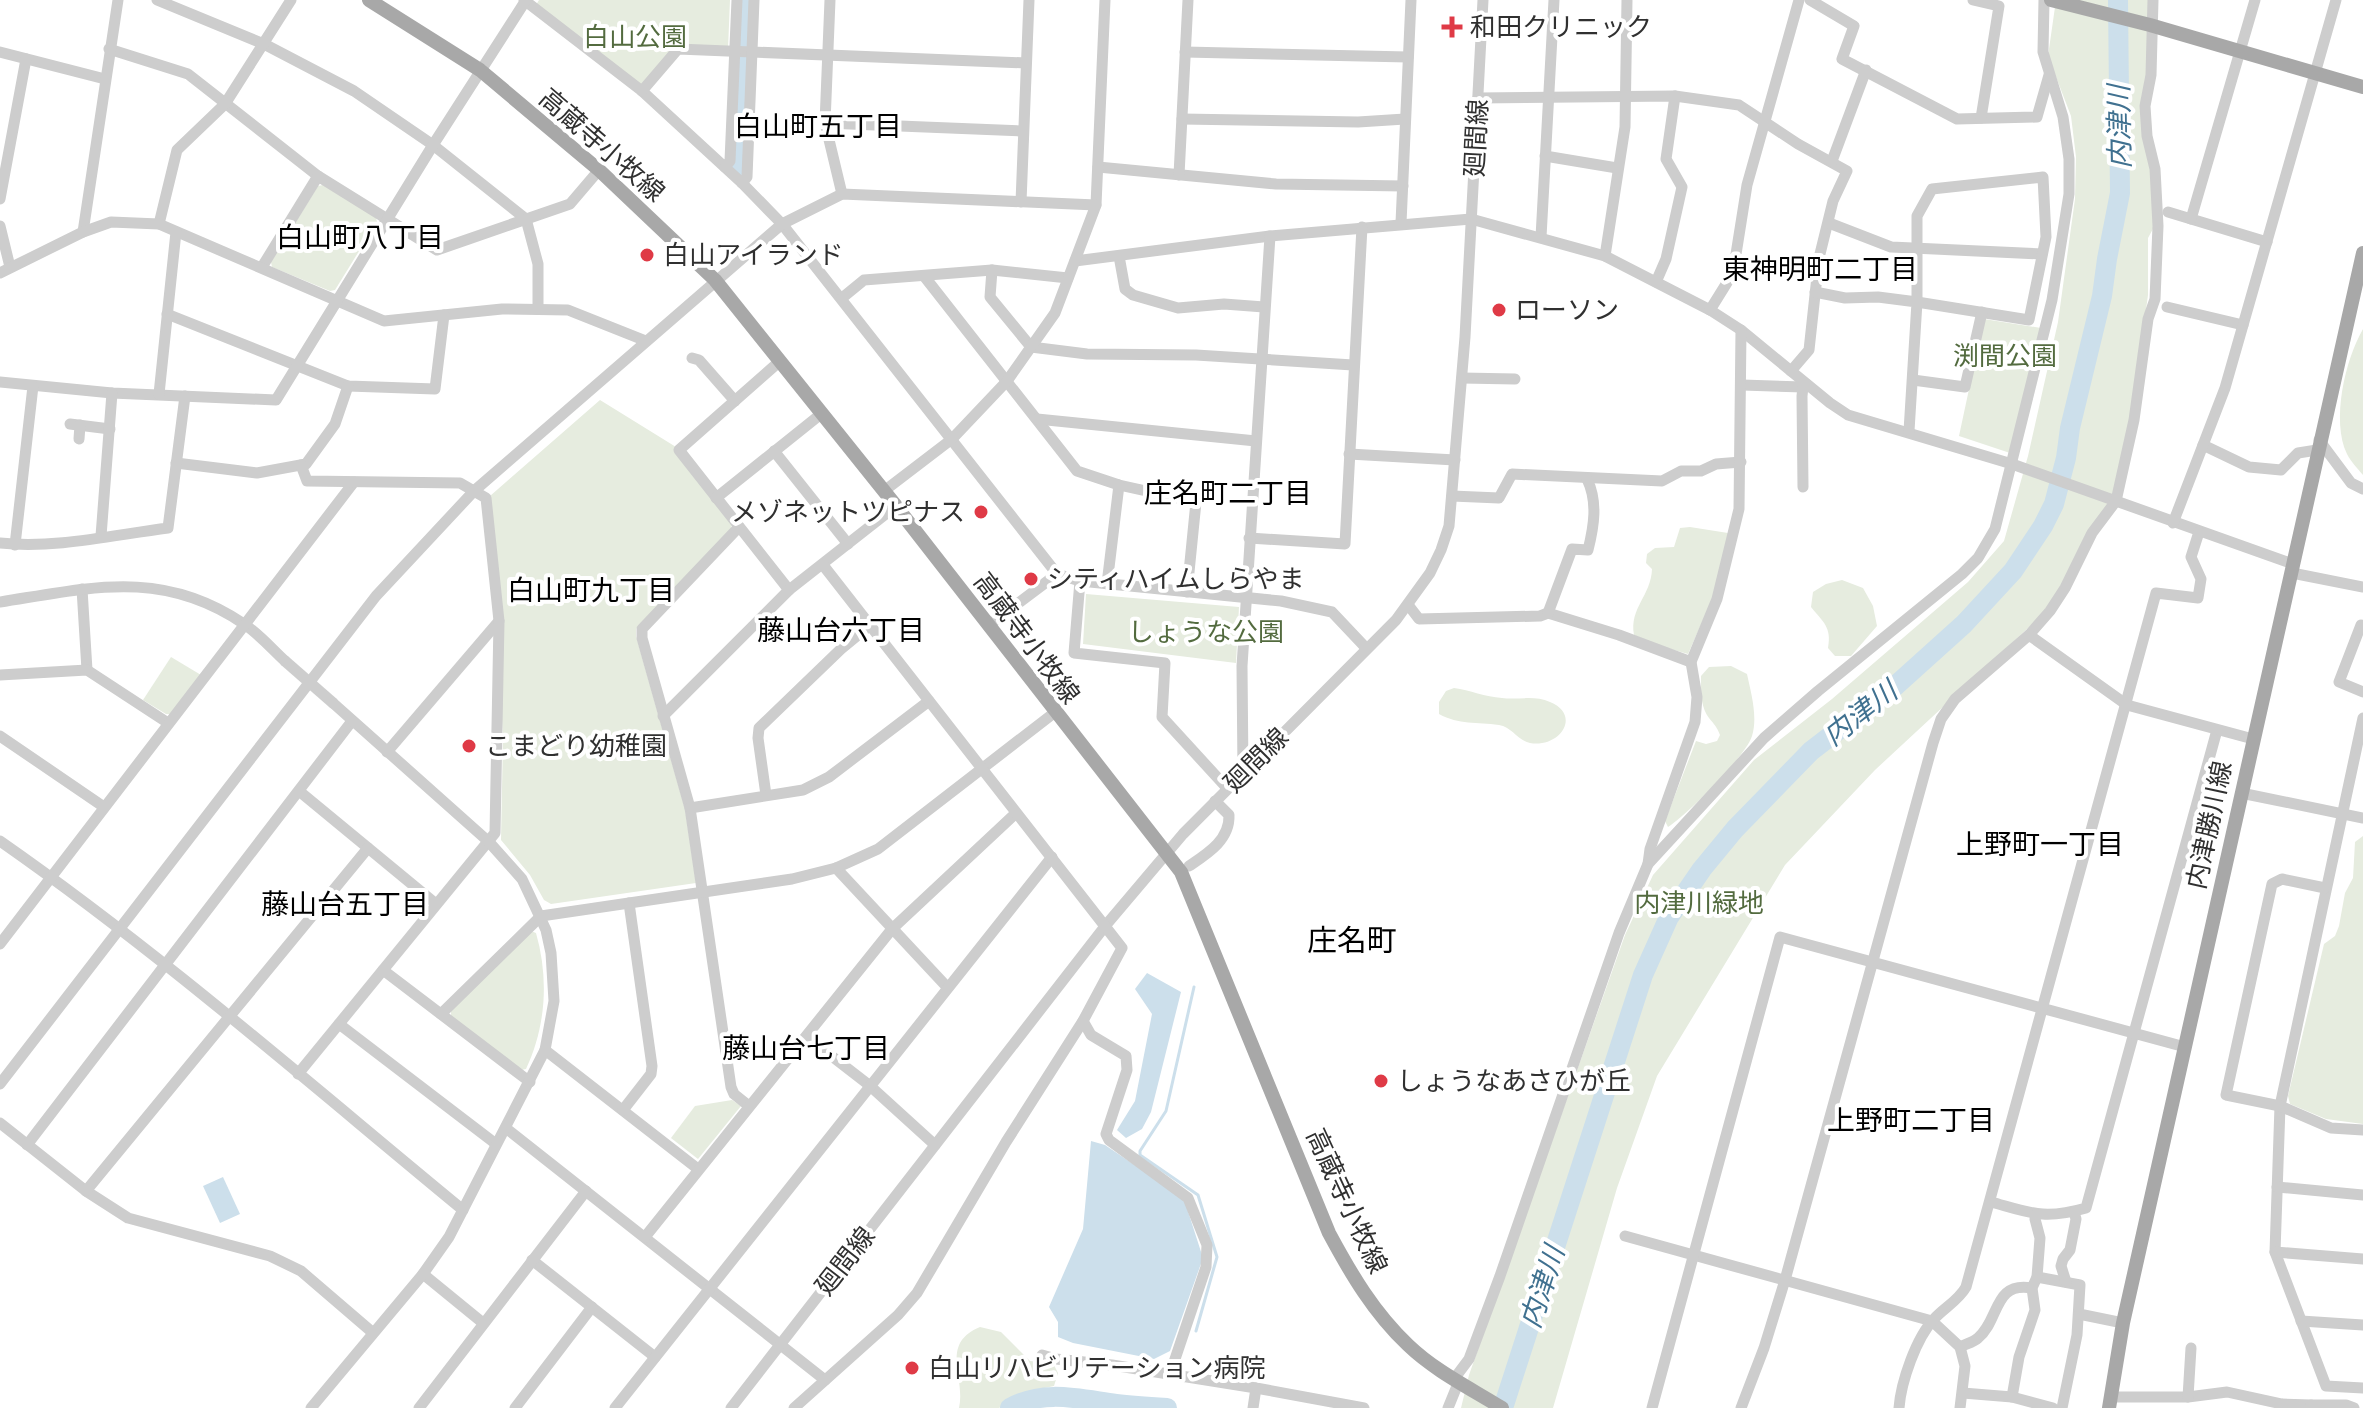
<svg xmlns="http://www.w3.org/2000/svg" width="2363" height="1408" viewBox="0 0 2363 1408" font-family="'Archivo Narrow','Noto Sans JP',sans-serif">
<rect width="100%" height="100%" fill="#fff"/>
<g fill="#e6ecdf">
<polygon points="539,0 730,0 728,49 675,47 641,87 536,5"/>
<polygon points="2056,0 2150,0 2148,73 2154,227 2148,238 2148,295 2132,411 2114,494 2059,592 2040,617 1875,770 1785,865 1657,1076 1617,1188 1553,1408 1461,1408 1469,1375 1625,935 1653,875 1754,760 1832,699 1968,582 2004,541 2028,456 2058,322 2075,199 2076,157 2071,116 2048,56"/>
<polygon points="323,185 376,217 377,222 335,290 330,291 272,267 271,262 318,186"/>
<polygon points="1984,319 2041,328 2010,453 1959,436"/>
<path d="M2363 329V475C2358 469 2351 462 2347 454 2331 421 2345 360 2363 329Z"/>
<polygon points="600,400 676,447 732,524 731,529 636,629 636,636 685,809 696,883 551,904 544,900 530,875 501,840 503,738 490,496"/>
<path d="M1690 527 1728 533 1714 595 1688 654 1660 646 1634 635C1629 608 1651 596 1652 569L1646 563 1647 554 1655 548 1674 547 1680 528Z"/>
<path d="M1842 580 1863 588 1873 606 1877 626 1851 656H1835L1828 648C1832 627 1823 622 1811 607L1813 592 1826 584Z"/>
<polygon points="1086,594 1239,607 1236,663 1083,644"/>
<polygon points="171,657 201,675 171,714 166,714 143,700"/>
<path d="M1731 666 1747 674C1751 693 1758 717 1752 736 1746 756 1687 815 1668 827L1665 821 1696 741 1706 744 1717 741 1720 735C1717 727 1714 724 1709 718 1700 706 1701 690 1701 676L1709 667Z"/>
<path d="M1454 688C1470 690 1485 697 1502 698 1518 700 1535 695 1550 702 1582 715 1560 748 1530 743 1517 740 1512 727 1499 725 1477 722 1459 725 1439 714V702L1446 691Z"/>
<polygon points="2363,836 2363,1124 2326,1119 2290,1104 2288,1096 2324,944 2335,936 2339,926 2345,893 2353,878 2355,842"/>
<path d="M531 931 536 933C549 979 546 1026 526 1069L521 1070 451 1016V1011Z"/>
<polygon points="732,1100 741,1106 698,1159 671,1138 695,1106"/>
<path d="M980 1327 1001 1332 1030 1361 1053 1363 1058 1373 1054 1386 1021 1393 999 1408H959C966 1377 939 1344 980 1327Z"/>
</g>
<g fill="#ccdfeb">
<polygon points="1147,973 1181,992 1151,1112 1142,1129 1126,1138 1117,1130 1135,1101 1152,1014 1135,989"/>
<polygon points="1091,1141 1105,1145 1170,1189 1185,1202 1203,1258 1170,1351 1154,1359 1073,1343 1058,1337 1058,1322 1049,1307 1083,1229"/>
<polygon points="223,1177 240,1214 220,1223 203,1186"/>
</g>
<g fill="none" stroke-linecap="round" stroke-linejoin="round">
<polyline stroke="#ccdfeb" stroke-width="3" points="1194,987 1166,1111 1140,1151 1140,1155 1198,1195 1217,1257 1196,1331"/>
<g stroke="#ccdfeb" stroke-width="20">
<polyline points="737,167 746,0"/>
<path d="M1010 1408C1044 1389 1079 1399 1116 1404 1133 1406 1150 1407 1167 1408"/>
<polyline points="1503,1408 1643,975 1669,917 1702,869 1735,829 1811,751 1893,688 1964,624 2013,571 2043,526 2054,504 2066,458 2070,428 2102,296 2107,259 2120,193 2118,0"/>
</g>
<g stroke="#cdcdcd" stroke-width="11">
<polyline points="157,0 264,44 354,91 433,145 526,219 538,264 538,308"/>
<polyline points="524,0 642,91 742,183 782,224 1057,574 1080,581 1281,601 1332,612 1366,648"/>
<polyline points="830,0 825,123 842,194"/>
<polyline points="1810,0 1854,26 1842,59 1957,119 2037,117 2049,75"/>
<polyline points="1973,0 1999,6 1981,118"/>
<polyline points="109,49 188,74 318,176 437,250 570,204 599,170"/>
<polyline points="0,52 105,79"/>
<polyline points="1185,52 1408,57"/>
<polyline points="642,91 678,49 1026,63"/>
<polyline points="1478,98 1675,96 1739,105 1798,144 1847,171 1833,201 1819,258 1809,350 1791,371"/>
<polyline points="1182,119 1358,122 1405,119"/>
<polyline points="825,123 1022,131"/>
<polyline points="1545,156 1617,168"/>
<polyline points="1832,161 1866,70"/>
<polyline points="725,167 730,161 737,0"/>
<polyline points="1098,167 1276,184 1403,186"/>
<polyline points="1179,175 1188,0"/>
<polyline points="742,183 747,177 754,0"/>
<polyline points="0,199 26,59"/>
<polyline points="1021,202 1029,0"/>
<polyline points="2168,212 2267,242"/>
<polyline points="2191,219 2255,0"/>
<polyline points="1401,223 1411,0"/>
<polyline points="1829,223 1891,247 2042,254"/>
<polyline points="159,224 177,150 225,104 291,0"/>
<polyline points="0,226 10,267"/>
<polyline points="83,232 118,0"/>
<polyline points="1541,237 1554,0"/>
<polyline points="1119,256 1125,289 1133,295 1178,308 1224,304 1264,307"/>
<polyline points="1605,256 1625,127 1627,0"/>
<polyline points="1075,261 1270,236 1471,219 1605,256 1710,310 1741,330 1830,403 1848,415 2012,464 2293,564"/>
<polyline points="262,267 318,176"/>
<polyline points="992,270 990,297 1031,347 1087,354 1196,355 1353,365"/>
<polyline points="0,273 83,232 111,222 159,224 384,321 502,309 568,310 646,341"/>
<polyline points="924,276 1077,471 1119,485 1196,502 1187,592"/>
<polyline points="1656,282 1666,259 1682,187 1666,159 1675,96"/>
<polyline points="1815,292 1845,298 1878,297 1917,302 2029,320 2046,237 2043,177 1932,189 1917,216 1917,302 1909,431"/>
<polyline points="842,298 864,280 992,270 1068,278"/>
<polyline points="2167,307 2243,325"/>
<polyline points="1710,310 1733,273 1747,185 1799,0"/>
<polyline points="167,314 348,386 435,389 444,315"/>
<polyline points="692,358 699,360 735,401"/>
<polyline points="780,361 679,450 789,590"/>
<polyline points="1462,378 1515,379"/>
<polyline points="1913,380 1965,387 1982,312"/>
<polyline points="0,382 112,393 276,400 433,145 526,0"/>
<polyline points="1742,385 1803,387"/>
<polyline points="159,394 176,232"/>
<polyline points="1037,419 1256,441"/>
<polyline points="70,424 110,429"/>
<polyline points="79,439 80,425"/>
<polyline points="2319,440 2351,483 2363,489"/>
<polyline points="2203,445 2249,467 2281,470 2298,453 2317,450"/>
<polyline points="774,451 848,544"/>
<polyline points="1349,454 1455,460"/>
<polyline points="176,463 257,473 306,464 335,424 348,386"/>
<polyline points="1803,487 1802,396 1803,387 1806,384"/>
<polyline points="884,491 952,439 1007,381 1055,313 1096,205 1105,0"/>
<polyline points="1452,496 1499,498 1512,474 1662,481 1681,471 1701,471 1716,464 1741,462"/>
<polyline points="716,498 821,414"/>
<polyline points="2173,523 2225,388 2336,0"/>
<polyline points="739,527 642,629 642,638 690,808 731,1087 734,1094 749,1106"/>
<polyline points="101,536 112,393"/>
<polyline points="1249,538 1345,544 1362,227"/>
<path d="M0 543C55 549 113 535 168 528L185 396"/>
<polyline points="15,545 33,386"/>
<polyline points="2292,573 2363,587"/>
<polyline points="1080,581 1074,653 1165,663 1162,717 1227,788"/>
<polyline points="1107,584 1119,485"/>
<polyline points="82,589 87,670"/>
<path d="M0 602C90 588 162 568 244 624 259 634 272 649 285 661"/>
<polyline points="1409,606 1419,619 1540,616 1548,613 1619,635 1691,662"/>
<path d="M1548 613 1572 549 1588 550C1594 526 1598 502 1587 479"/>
<polyline points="988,626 1057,574"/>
<polyline points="2363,626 2361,625 2339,682 2363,692"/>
<polyline points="2029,635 2050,611 2065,588 2092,533 2116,501 2134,420 2148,319 2155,299 2158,226 2155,169 2147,136 2145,106 2151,75 2153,0"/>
<polyline points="0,675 87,670 168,723"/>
<polyline points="663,716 789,590 896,506"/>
<polyline points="2363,718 2280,1106 2275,1252 2326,1386 2363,1388"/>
<polyline points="0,736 104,807"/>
<polyline points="387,752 499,621"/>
<polyline points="1243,772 1242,666 1270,236"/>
<polyline points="299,791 436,904"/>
<polyline points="2241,793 2363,818"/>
<polyline points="766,795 758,738 759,728 841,649 869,626"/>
<polyline points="690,808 803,790 829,777 929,701"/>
<path d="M0 841C162 954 311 1085 463 1210"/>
<polyline points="1648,864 1650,849 1695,722 1697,697 1691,662 1717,599 1739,509 1741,330"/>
<path d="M1189 866C1207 854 1230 840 1229 815L1215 801"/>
<polyline points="836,868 947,987"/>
<polyline points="2325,888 2282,879 2272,884 2226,1095 2280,1106 2331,1128 2363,1130"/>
<polyline points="0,944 354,482"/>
<polyline points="383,970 530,1082"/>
<polyline points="441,1014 541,916 792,879 836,868 878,849 1054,713"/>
<polyline points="1083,1021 1091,1035 1126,1056 1127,1070 1106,1134 1109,1140 1188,1198 1207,1245 1206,1267 1170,1374"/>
<polyline points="339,1024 496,1144"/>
<polyline points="807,1037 869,1085 935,1145"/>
<polyline points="545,1050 698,1169"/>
<polyline points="298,1074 495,833 499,621 486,498 460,483 307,481 301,465"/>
<polyline points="0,1084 376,596 474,491 782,224 842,194 1096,205"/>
<polyline points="623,1110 651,1074 652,1066 629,903"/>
<polyline points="0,1123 86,1191 128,1218 270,1256 301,1271 372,1332"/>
<polyline points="507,1129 825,1380"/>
<polyline points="27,1145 352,721"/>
<polyline points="2277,1187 2363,1195"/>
<polyline points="86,1191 368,848"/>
<path d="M1991 1202C2031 1213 2044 1220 2086 1208L2217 730"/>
<polyline points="1625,1236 1932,1321 1960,1347 1965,1366 1960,1408"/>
<polyline points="645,1237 892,929 1016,813"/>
<polyline points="2275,1252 2363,1259"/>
<polyline points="532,1260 655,1357"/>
<polyline points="423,1274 483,1323"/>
<polyline points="2037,1277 2080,1285 2077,1335 2062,1408"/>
<polyline points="2066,1282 2061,1266 2063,1259 2070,1250 2076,1219 2074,1212"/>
<polyline points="2079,1314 2123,1323"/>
<polyline points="2301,1321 2363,1325"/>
<path d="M1960 1347C1966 1344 1974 1342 1978 1338 2000 1320 1993 1281 2032 1288"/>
<polyline points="1042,1355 1056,1359 1112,1365 1256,1388"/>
<polyline points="1454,1379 1469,1359 1500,1276 1619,933 1648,864 1764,738 1818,691 1962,574 1978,558 1995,529 2052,300 2069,194 2069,159 2063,117 2043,52 2044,0"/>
<polyline points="1963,1393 2012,1397 2053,1408"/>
<polyline points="2012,1397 2019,1357 2035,1310 2032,1288 2037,1277 2040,1238 2035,1219 2036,1214"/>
<polyline points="2110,1397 2188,1397 2227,1392 2282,1404 2311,1405 2312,1408"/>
<polyline points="2188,1397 2191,1348"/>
<polyline points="2311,1405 2346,1405 2354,1408"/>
<polyline points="311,1408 423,1274 449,1237 545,1050 554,1001 551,953 546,930 522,879 489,842 333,703"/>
<polyline points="419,1408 586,1191"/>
<polyline points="515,1408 592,1307"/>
<polyline points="615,1408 1052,857"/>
<polyline points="731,1408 1106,925 1183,834 1396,620 1430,573 1441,550 1449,526 1465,337 1483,0"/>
<polyline points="794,1408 898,1315 917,1293 1006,1142 1083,1021 1122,948 823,565"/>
<polyline points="1253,1408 1256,1388 1364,1408"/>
<polyline points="1448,1408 1459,1381"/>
<polyline points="1652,1408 1780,937 2185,1047"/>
<polyline points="1741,1408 1764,1348 1785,1280 1933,743 1941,719 1955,699 2029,635 2127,705 2253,739"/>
<path d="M1899 1408C1901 1382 1916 1338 1934 1319 1944 1308 1959 1300 1966 1287L2156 593 2198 598 2201 579 2191 557 2199 532"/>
</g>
<g stroke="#a8a8a8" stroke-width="14">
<path d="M369 0 480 70 599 170 715 280 896 506 1181 872 1329 1233C1351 1274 1374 1313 1408 1345 1435 1371 1470 1388 1502 1408"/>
<polyline points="2051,0 2150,25 2363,87"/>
<polyline points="2109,1408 2123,1323 2363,253"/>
</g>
<polyline stroke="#cdcdcd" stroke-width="11" points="285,661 333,703"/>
</g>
<g fill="#df3a46" stroke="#fff" stroke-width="3">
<path d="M1448 15h8v8h8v8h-8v8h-8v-8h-8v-8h8z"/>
<circle cx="647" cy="255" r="8"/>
<circle cx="1499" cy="310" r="8"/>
<circle cx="981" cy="512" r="8"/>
<circle cx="1031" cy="579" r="8"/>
<circle cx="469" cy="746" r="8"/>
<circle cx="1381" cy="1081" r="8"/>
<circle cx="912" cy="1368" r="8"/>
</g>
<g text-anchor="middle" stroke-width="8" stroke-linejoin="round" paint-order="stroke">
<g font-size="26" fill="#303030" stroke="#fff" text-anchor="start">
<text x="1470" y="36">和田クリニック</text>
<text x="663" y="264">白山アイランド</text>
<text x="1515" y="319">ローソン</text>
<text x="965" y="521" text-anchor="end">メゾネットツピナス</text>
<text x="1047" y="588">シティハイムしらやま</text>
<text x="485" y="755">こまどり幼稚園</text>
<text x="1397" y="1090">しょうなあさひが丘</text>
<text x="928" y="1377">白山リハビリテーション病院</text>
</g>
<g font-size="26" fill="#536b3f" stroke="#fff">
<text x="635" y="46">白山公園</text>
<text x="2005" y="365">渕間公園</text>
<text x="1206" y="641">しょうな公園</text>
<text x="1699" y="912">内津川緑地</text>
</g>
<g font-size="26" fill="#303030" stroke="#fff">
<text transform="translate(1476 138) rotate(-87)" y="9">廻間線</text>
<text transform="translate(602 145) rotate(41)" y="9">高蔵寺小牧線</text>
<text transform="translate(1027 638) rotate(53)" y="9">高蔵寺小牧線</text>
<text transform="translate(1256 760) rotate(-45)" y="9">廻間線</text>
<text transform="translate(2209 825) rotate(-78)" y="9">内津勝川線</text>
<text transform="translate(1347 1201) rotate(65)" y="9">高蔵寺小牧線</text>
<text transform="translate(845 1261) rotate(-52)" y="9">廻間線</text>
</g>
<g font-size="28" fill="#000" stroke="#fff">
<text x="818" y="136">白山町五丁目</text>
<text x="360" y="247">白山町八丁目</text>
<text x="1820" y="279">東神明町二丁目</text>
<text x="1228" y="503">庄名町二丁目</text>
<text x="591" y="600">白山町九丁目</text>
<text x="841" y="640">藤山台六丁目</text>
<text x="2040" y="854">上野町一丁目</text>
<text x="345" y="914">藤山台五丁目</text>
<text x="806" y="1058">藤山台七丁目</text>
<text x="1911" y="1130">上野町二丁目</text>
</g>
<g font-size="28" font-style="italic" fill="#407190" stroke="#fff">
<text transform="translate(2119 127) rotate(-91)" y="10">内津川</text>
<text transform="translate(1860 713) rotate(-38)" y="10">内津川</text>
<text transform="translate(1542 1287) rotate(-72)" y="10">内津川</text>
</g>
<g font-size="30" fill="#000" stroke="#fff">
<text x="1352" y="951">庄名町</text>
</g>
</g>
</svg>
